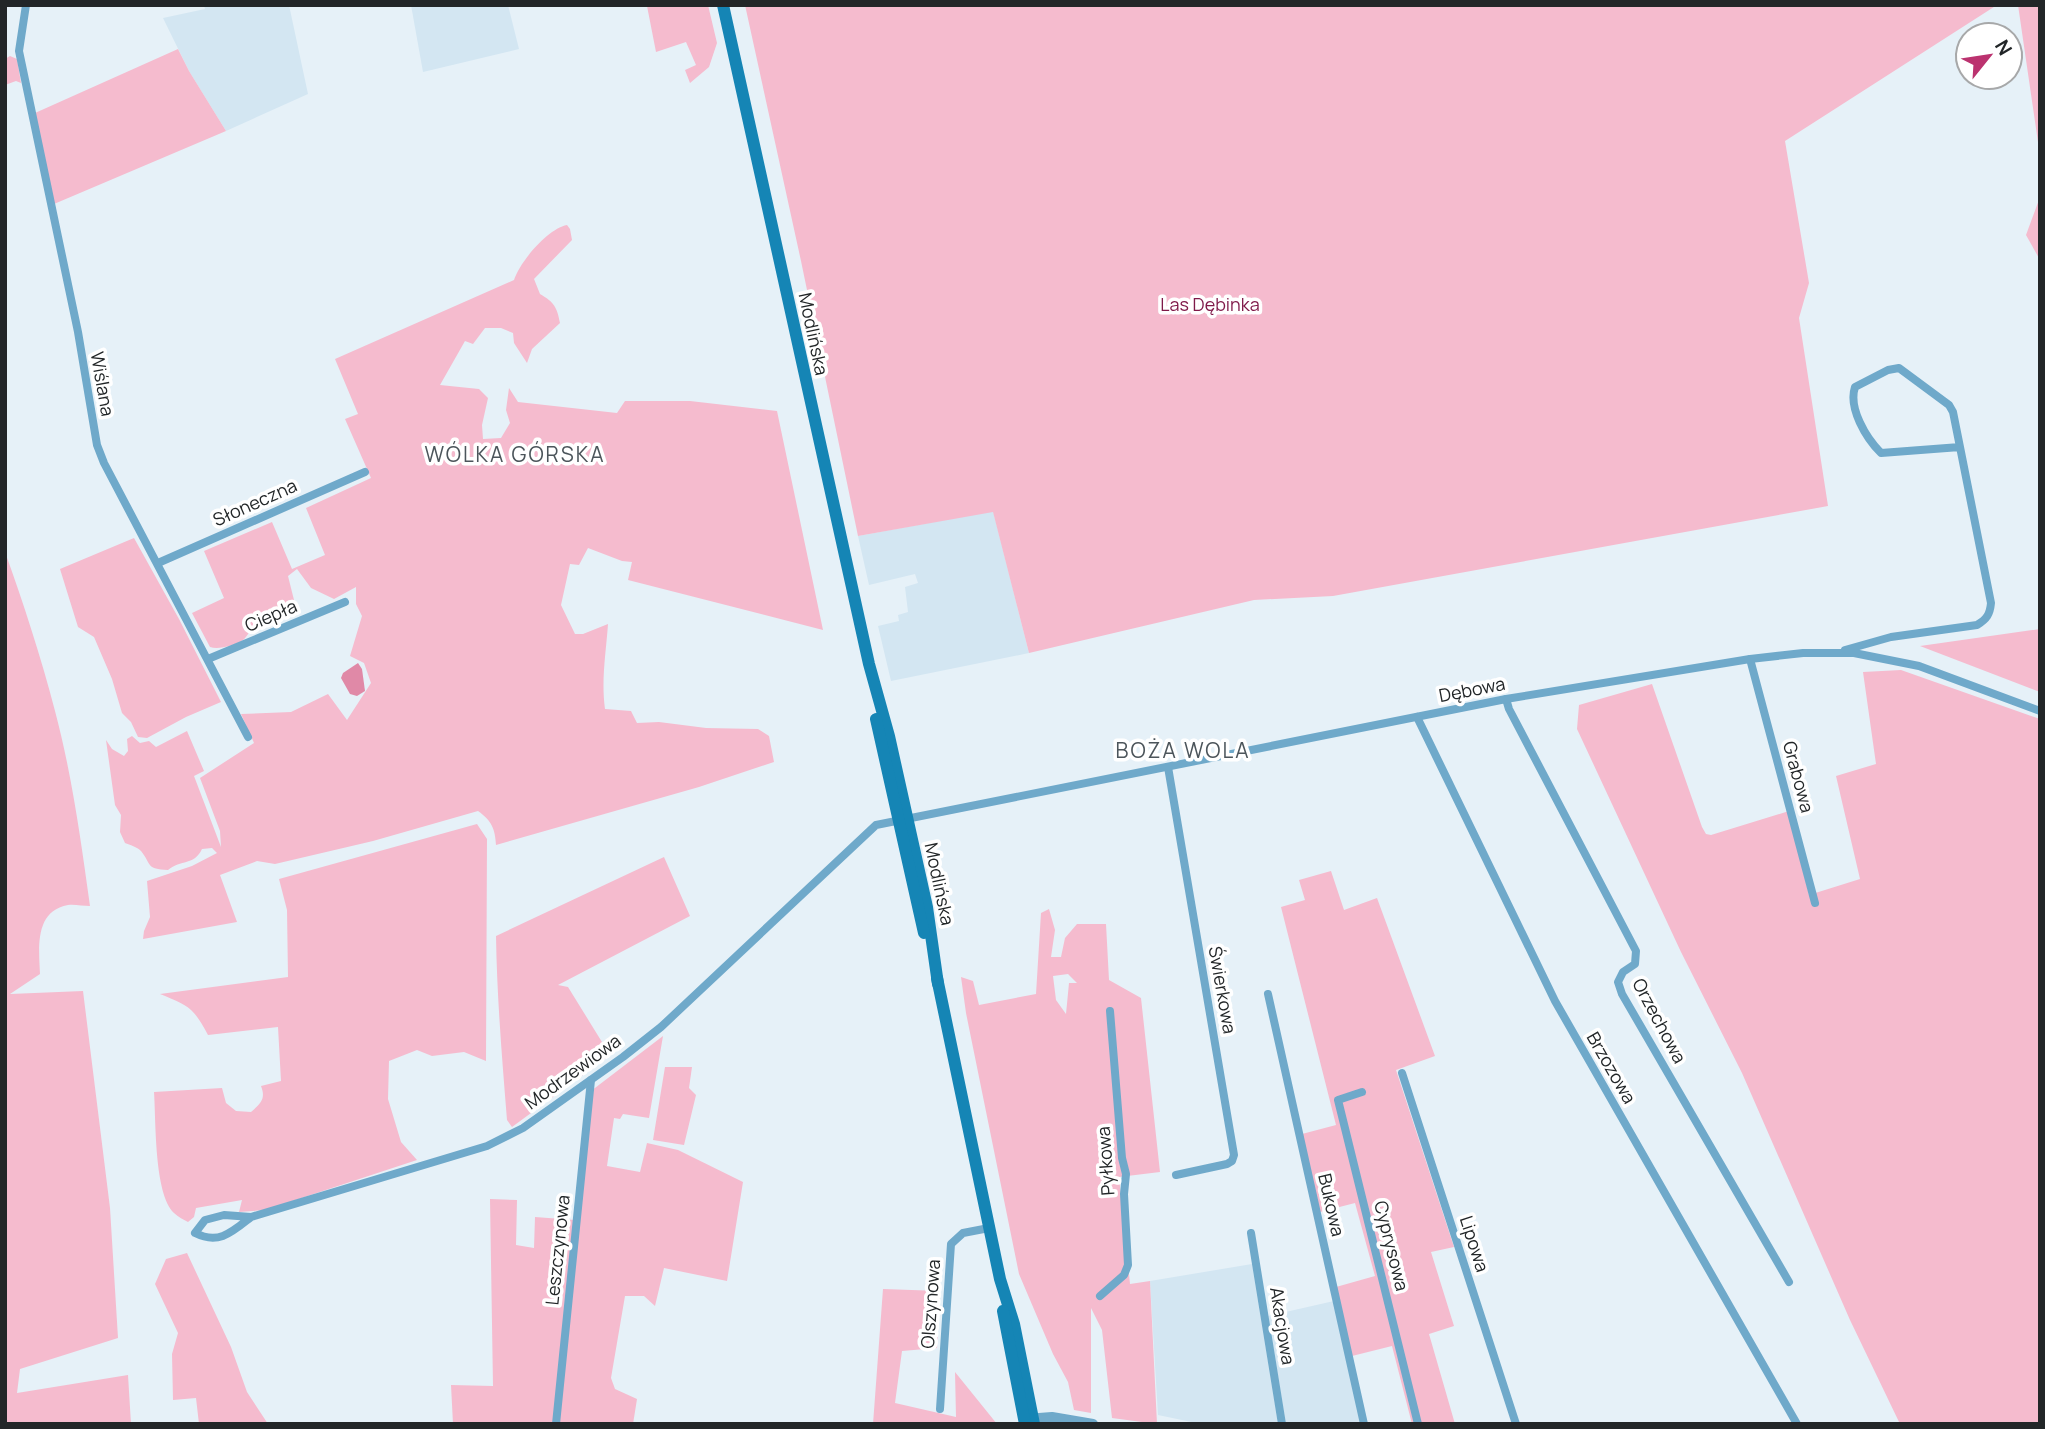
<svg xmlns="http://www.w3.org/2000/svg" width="2045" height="1429" viewBox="0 0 2045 1429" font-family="Manrope,sans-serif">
<rect width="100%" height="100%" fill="#e6f1f8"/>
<g fill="#d3e6f2">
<polygon points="204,5 289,5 308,94 226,131 189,71 163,18 205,9"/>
<polygon points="411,5 508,5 519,49 423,72"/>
<polygon points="993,511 1029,653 891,681 878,626 899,621 898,615 908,612 905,587 918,583 915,574 869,585 858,536"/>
<polygon points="1252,1264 1278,1424 1201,1424 1158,1415 1150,1281"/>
<polygon points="1334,1301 1362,1424 1286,1424 1268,1316"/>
</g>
<g fill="#f5bbce" fill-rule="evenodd">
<polygon points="708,5 717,43 709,67 690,83 685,70 696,65 686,42 656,52 647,6"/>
<polygon points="745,5 1997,5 1785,141 1809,283 1799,318 1828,506 1333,596 1254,600 1029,653 993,512 858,536 801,261"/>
<polygon points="2018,5 2040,5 2040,167 2039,149"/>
<polygon points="178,49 189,71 226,131 54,204 35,113"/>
<polygon points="10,56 17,59 21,83 16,81 5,85 5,59"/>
<polygon points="2040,197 2040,260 2026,235"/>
<path d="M567 225 570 229 572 240 534 279 540 294C554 302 557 307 560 323L532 349 527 363 514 343 513 333 501 328H485L473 344 465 341 440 385 479 389 488 398 482 425 483 439 501 438 510 423 506 410 509 388 518 402 617 413 625 401H690L777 411 823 630 628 580 632 562 622 561 588 548 579 565 570 564 561 605 575 634H583L608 624C606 653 601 680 605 709L631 711 637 723 659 722 706 728 758 729 769 736 774 762 699 787 496 845C495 829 492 821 478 811L373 841 275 864 257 861 220 875 237 922 143 939 144 931 150 917 147 881 192 866 217 853 212 848 202 849C194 866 181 859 168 870 146 869 152 865 141 851 137 847 130 845 125 843L120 832 121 815 115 805 106 740 112 749 124 756 128 751 127 739 132 736 140 743 149 741 156 747 187 731 204 771 194 776 221 847 220 831 200 778 254 743 241 714 291 712 328 694 347 720 371 683 364 663 350 656 362 616 356 604V587L334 599 311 588 297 569 288 576 296 608C281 614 269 622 255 628 249 630 248 636 243 640 235 645 219 650 210 647L192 613 224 598 204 551 272 522 292 569 325 555 306 508 371 478 345 419 358 414 335 359 514 280C520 262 547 229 567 225Z"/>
<polygon points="134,538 179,619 221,702 186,717 147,738 138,737 131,722 122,713 112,679 94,637 78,627 60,569"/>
<path d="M5 552C24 605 41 657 55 711 72 775 81 841 90 906 83 906 74 904 68 905 34 911 39 949 40 974L10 994 83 991 110 1208 118 1338 20 1369 17 1393 128 1375 131 1424H5Z"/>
<polygon points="2040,629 2040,692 1920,646"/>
<polygon points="1901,670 2040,719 2040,1424 1900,1424 1850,1320 1742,1073 1681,952 1577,729 1579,705 1652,684 1702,827 1706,834 1711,835 1789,811 1809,895 1860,879 1836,776 1876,764 1863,672"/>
<path d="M477 824 487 839 486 1061 464 1052 432 1056 417 1050 389 1061 388 1099 401 1142 417 1160 265 1210 239 1212 242 1200 196 1208 194 1217 188 1222C184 1220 178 1217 174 1213 154 1194 156 1121 154 1092L222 1088 226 1103 236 1111 251 1112C261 1103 266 1099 261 1086L281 1081 278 1027 208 1035C193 1007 189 1006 160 994L288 977 287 910 279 879Z"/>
<path d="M664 857 690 916 558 985 568 987 610 1055 512 1127 507 1120C502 1058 497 998 496 936Z"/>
<polygon points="1331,871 1344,910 1377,898 1435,1056 1396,1070 1454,1247 1431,1252 1454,1326 1429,1334 1455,1424 1412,1424 1392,1346 1352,1356 1336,1287 1375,1276 1355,1203 1320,1212 1302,1134 1336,1125 1281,907 1305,900 1299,880"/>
<path d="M1049 909 1055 930 1051 957H1061L1065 938 1077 924H1106L1109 980 1141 998 1160 1172 1119 1177 1130 1284 1150 1281 1157 1424 1112 1418 1102 1330 1091 1308V1413L1074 1410 1068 1382 1053 1354 1019 1274 966 1013 961 977 973 981 979 1005 1036 994 1041 913ZM1068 974 1077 983H1069L1066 1014 1056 1000 1053 976Z"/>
<polygon points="663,1036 649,1118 623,1114 620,1119 614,1118 607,1166 640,1172 647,1143 678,1150 743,1182 727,1281 664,1268 655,1306 644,1296 625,1296 611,1378 615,1389 637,1399 633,1424 453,1424 451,1385 493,1386 490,1199 517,1200 516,1245 534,1248 535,1217 575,1220 591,1091"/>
<polygon points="665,1067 692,1067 689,1088 696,1095 684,1145 653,1140"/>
<polygon points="187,1253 231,1347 247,1392 268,1424 199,1424 196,1398 173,1400 172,1354 178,1333 155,1284 166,1259"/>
<polygon points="883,1289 940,1291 937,1348 902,1351 895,1403 956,1417 955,1372 997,1424 873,1424"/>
</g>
<polygon fill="#e089a7" points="358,663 362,669 365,691 357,696 350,694 341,678 343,673"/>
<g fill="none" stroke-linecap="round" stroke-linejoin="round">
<g stroke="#6fa9ca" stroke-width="8">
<polyline points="26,5 19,51 78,332 97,445 104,463 248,737"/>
<polyline points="158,563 365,472"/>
<path d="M1845 650 1891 637 1977 625C1987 619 1990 614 1991 603L1960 447 1881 453C1866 438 1848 408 1855 387L1888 370 1899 368 1949 405 1953 412 1960 447"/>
<polyline points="208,659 345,602"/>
<polyline points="1750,659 1815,903"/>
<polyline points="1506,699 1509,709 1636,951 1635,964 1623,972 1618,982 1622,994 1789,1282"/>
<polyline points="1417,717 1555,1001 1797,1424"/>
<polyline points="1168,767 1234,1155 1232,1161 1227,1164 1176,1175"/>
<polyline points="1268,994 1364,1424"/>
<polyline points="1402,1073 1516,1424"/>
<polyline points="1362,1092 1338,1100 1418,1424"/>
<path d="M251 1217 224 1215 205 1220 195 1233C219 1245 232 1232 251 1217L487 1146 523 1128 623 1057 661 1027 876 825 1506 699 1750 659 1803 653H1854L1919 666 2040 711"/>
<polyline points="1251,1233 1282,1424"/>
<polyline points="1100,1296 1124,1275 1128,1265 1124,1194 1126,1174 1122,1158 1110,1011"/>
<polyline points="940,1409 951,1244 963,1233 989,1228"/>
<polyline points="556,1424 591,1080"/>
</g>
<polyline stroke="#6fa9ca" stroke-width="10" points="1026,1419 1052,1417 1093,1424"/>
<g stroke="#1585b5" stroke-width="12">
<polyline points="723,5 869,664 889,736 927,907 938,984"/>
<polyline points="876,719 924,933"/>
<polyline points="937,978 1000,1279 1014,1324 1034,1424"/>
<polyline points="1003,1311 1025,1424"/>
</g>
</g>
<g text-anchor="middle" stroke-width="7" stroke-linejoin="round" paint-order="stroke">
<g font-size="18" fill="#7f1949" stroke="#fff">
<text x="1210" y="311">Las Dębinka</text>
</g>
<g font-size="18" fill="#222628" stroke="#fff">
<text transform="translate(813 334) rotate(78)" y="6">Modlińska</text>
<text transform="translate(102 384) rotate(80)" y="6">Wiślana</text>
<text transform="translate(255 503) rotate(-24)" y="6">Słoneczna</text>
<text transform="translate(271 616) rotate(-23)" y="6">Ciepła</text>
<text transform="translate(1472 690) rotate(-11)" y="6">Dębowa</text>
<text transform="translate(1798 777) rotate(75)" y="6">Grabowa</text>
<text transform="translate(939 884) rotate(78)" y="6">Modlińska</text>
<text transform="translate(1222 990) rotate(80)" y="6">Świerkowa</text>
<text transform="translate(1659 1021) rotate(62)" y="6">Orzechowa</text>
<text transform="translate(1611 1068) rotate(60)" y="6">Brzozowa</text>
<text transform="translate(573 1072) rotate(-36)" y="6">Modrzewiowa</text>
<text transform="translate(1106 1161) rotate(-94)" y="6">Pyłkowa</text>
<text transform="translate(1331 1205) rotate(77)" y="6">Bukowa</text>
<text transform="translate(1474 1244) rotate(72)" y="6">Lipowa</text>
<text transform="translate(1391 1246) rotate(76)" y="6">Cyprysowa</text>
<text transform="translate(558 1250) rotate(-84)" y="6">Leszczynowa</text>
<text transform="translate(931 1304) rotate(-86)" y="6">Olszynowa</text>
<text transform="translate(1282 1326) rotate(81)" y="6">Akacjowa</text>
</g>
<g font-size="21" letter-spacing="2" fill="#4c555b" stroke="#fff">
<text x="515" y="462">WÓLKA GÓRSKA</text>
<text x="1183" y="758">BOŻA WOLA</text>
</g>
</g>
<rect width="2045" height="1429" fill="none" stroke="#222628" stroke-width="14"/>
<g transform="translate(1989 56) rotate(60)"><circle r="33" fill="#ffffff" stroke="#a7a8a9" stroke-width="2"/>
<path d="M0-5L12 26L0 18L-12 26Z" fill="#bb326f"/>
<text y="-10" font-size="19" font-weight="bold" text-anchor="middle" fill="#222628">N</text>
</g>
</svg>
